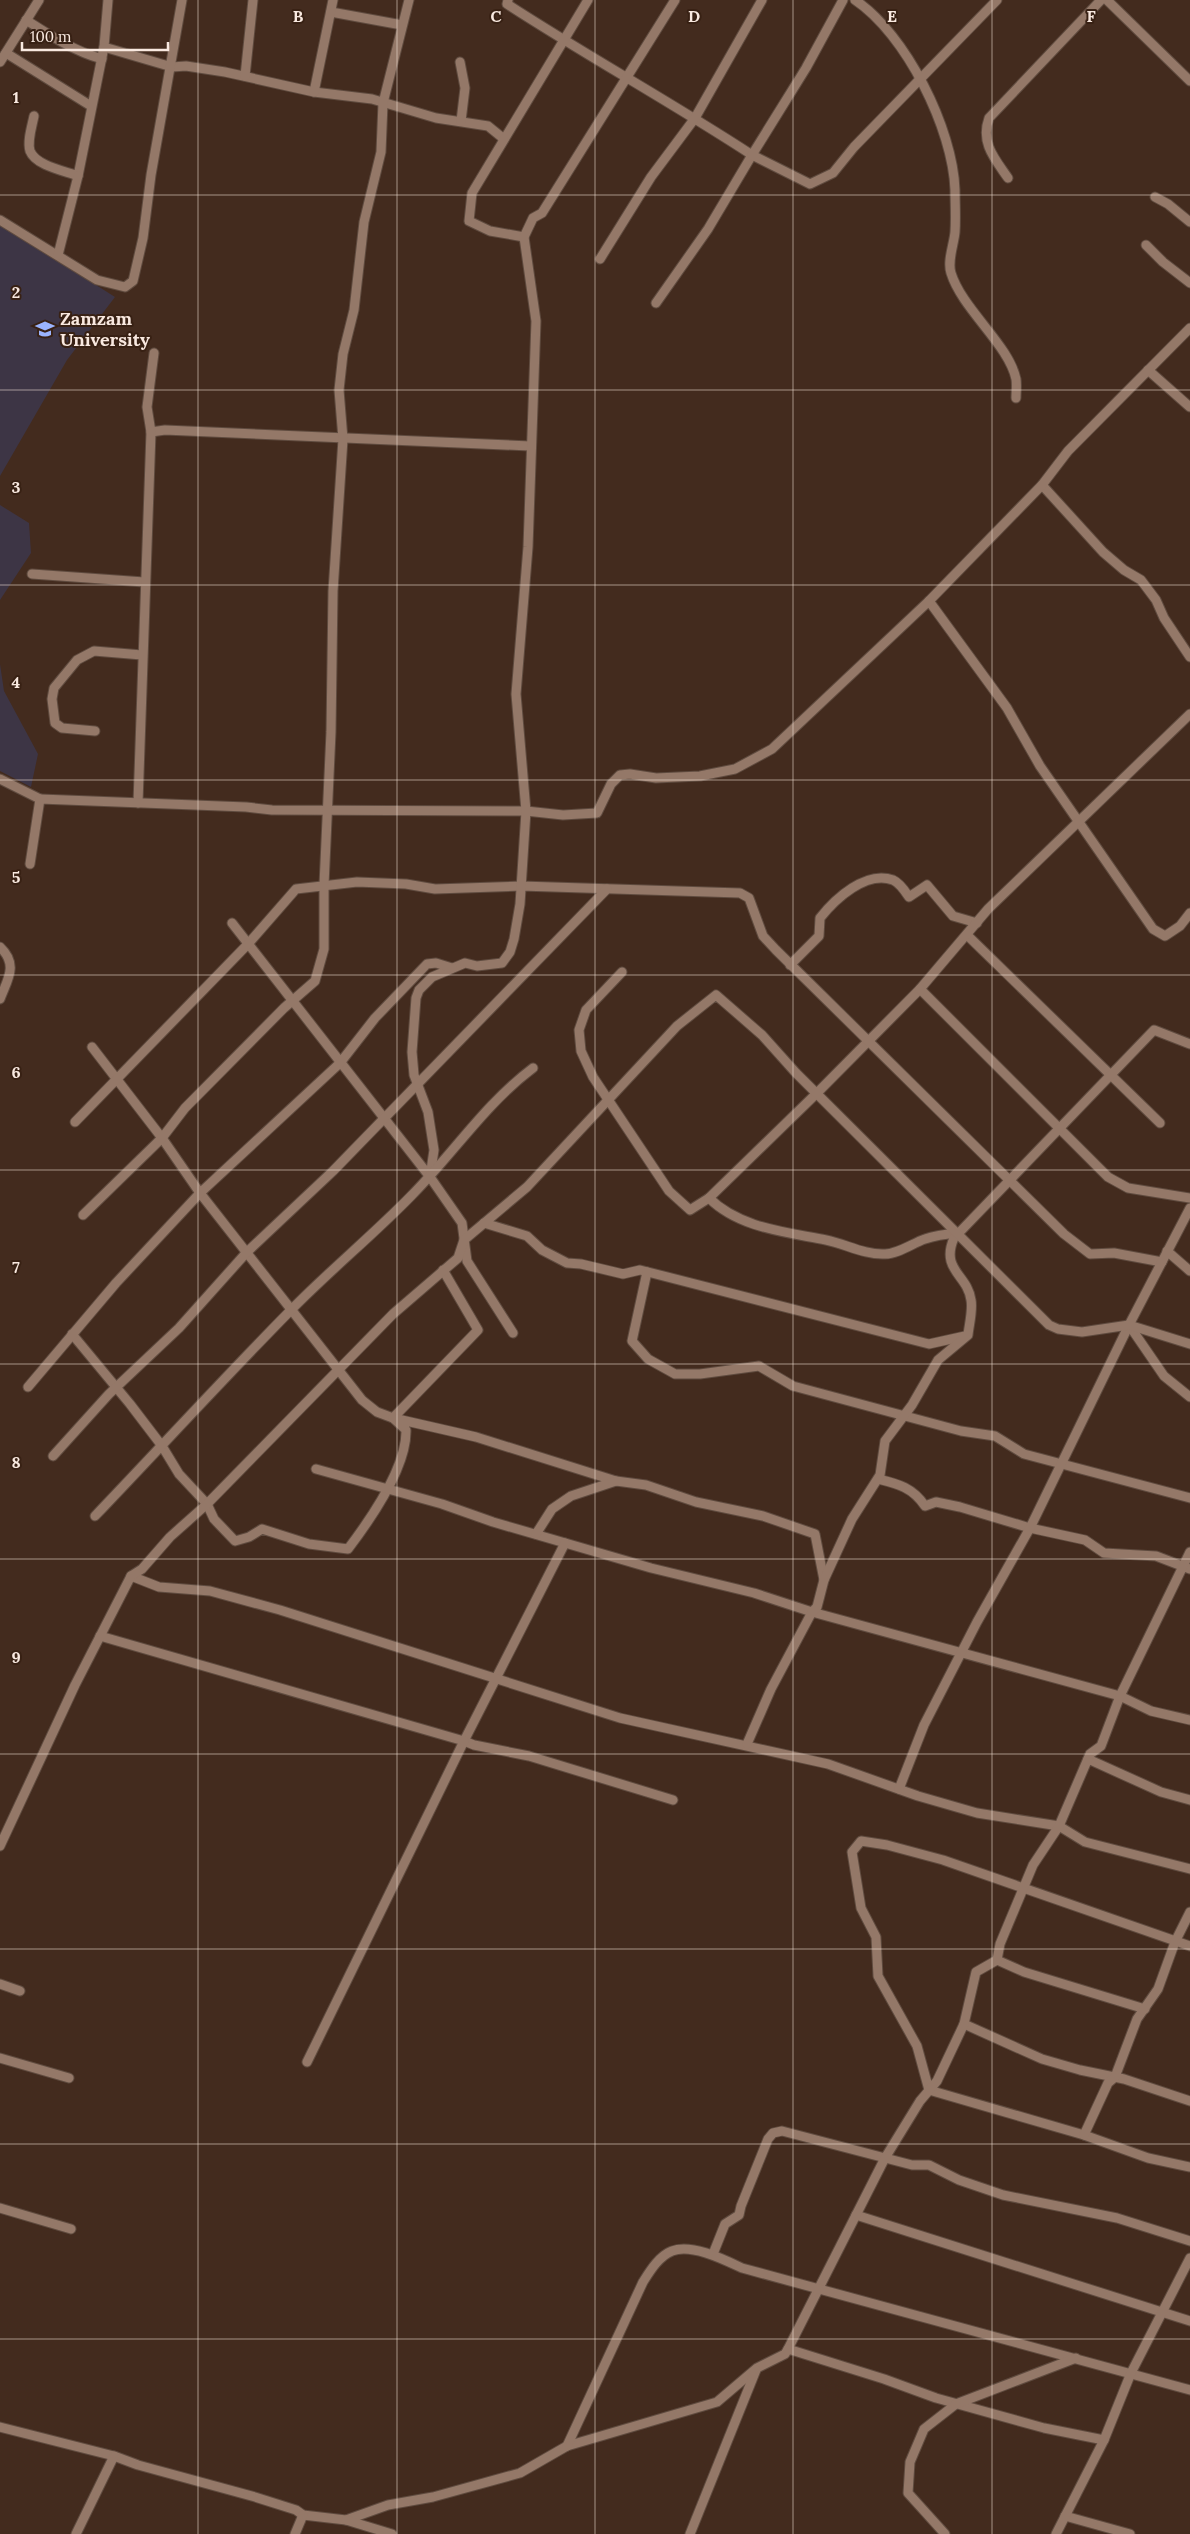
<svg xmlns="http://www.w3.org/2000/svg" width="1190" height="2534" viewBox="0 0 1190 2534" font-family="Lora,serif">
<rect width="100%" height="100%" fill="#432b1e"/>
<g fill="#3d3545">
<polygon points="0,224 115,297 67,360 0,476"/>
<polygon points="0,505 29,523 31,553 0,600"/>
<polygon points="0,664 4,691 38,754 31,787 0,771"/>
</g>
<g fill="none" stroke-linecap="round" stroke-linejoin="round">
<g stroke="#5f4b3f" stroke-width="11">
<g id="minor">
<polyline points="108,0 104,47 172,67 186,66 225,72 314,92 372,99 436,118 488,126 504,139"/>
<path d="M508 0 507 4C587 56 671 102 752 155L708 229 656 303"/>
<polyline points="843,0 806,68 752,155 810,184 833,173 854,147 997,0"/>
<path d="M855 0C906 34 953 129 955 190 955 203 956 218 955 232 954 244 947 261 951 273 962 309 1009 345 1016 379 1017 385 1016 392 1016 398"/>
<polyline points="1107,0 1190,81"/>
<polyline points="331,12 402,25"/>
<path d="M26 20C51 36 74 51 102 59"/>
<polyline points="6,53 91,106"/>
<polyline points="0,62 39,0"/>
<polyline points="460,62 465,88 461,121"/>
<polyline points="245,76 253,0"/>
<polyline points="314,92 333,0"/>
<path d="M34 116C32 126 27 141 30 151 36 166 65 171 78 176L104 47"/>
<path d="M1008 178C995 159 980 143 989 118L1101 0"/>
<polyline points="1155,197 1168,204 1190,222"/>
<polyline points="0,220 97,280 125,287 133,281 143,238 151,175 182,0"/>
<polyline points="524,237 490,231 469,221 472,193 588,0"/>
<polyline points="1146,245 1163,262 1190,283"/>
<polyline points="58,255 78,176"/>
<polyline points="600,259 651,177 695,118 762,0"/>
<polyline points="154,353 147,407 151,432 165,430 530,446"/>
<polyline points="1148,370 1190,407"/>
<polyline points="1042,485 1103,552 1124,570 1141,580 1156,600 1164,618 1190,657"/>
<polyline points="32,574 144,582"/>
<polyline points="929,601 1007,708 1040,766 1153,929 1165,936 1180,926 1190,913"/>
<polyline points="95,731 62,728 55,723 52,699 54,688 77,660 94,651 142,655"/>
<polyline points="0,779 40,799"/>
<polyline points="138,803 151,432"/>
<polyline points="30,864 40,799 246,807 272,810 526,811 563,815 597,813 611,784 620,775 630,774 656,778 700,776 735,769 772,749 929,601 1042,485 1068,451 1190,328"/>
<polyline points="232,923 430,1177"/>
<polyline points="967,935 1160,1123"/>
<path d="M0 947C19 965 7 980 0 999"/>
<path d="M790 965 819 936 820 918C835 899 866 870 893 880 900 883 905 891 909 897L927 885 953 916 977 923"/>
<polyline points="622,972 586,1010 579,1030 581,1051 593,1077 669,1191 690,1210 709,1198 817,1093 920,989 988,909 1190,714"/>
<polyline points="920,989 1108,1177 1128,1188 1190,1198"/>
<polyline points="92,1047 162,1138 200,1193 362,1400 377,1412 393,1418 478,1330 443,1270"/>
<polyline points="75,1122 248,944 296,889 357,882 406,884 435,889 521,886 740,893 749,898 763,936 776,950 1064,1234 1090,1254 1114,1253 1162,1262"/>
<path d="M709 1198C739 1228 786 1232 826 1240 846 1244 864 1255 885 1254 898 1254 913 1243 925 1239 936 1235 947 1234 959 1233"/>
<polyline points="83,1215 162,1138 185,1108 284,1008 315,981 324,949 324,885 331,732 333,591 343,439 339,390 343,354 354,310 364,222 381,152 383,103 409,0"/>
<polyline points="484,1223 527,1236 542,1250 567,1263 581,1264 623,1274 640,1270 929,1344 965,1336"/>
<polyline points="1167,1251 1190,1271"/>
<polyline points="647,1272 632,1341 648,1359 675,1374 700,1374 759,1366 793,1386 961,1431 995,1436 1024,1454 1190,1498"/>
<polyline points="1129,1325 1164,1376 1190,1397"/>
<polyline points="513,1333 467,1261 462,1223 430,1177 434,1150 428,1112 414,1075 412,1052 416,998 419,990 432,977 465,963 477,966 502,963 510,952 514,939 520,904 526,811 516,694 528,547 536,321 524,237 533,218 542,213 675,0"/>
<path d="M72 1334 130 1404 162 1446 179 1474 207 1504 214 1519 235 1541 249 1537 262 1529 309 1544 348 1549C370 1520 407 1468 406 1430L393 1418 476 1437 616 1481"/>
<polyline points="28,1387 116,1283 200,1193 340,1063 375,1018 427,964 436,963 452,968"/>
<polyline points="53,1456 109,1394 179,1328 247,1252 333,1171 607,889"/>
<polyline points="316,1469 442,1504 493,1522 651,1568 754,1593 812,1612 1120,1696 1151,1711 1190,1720"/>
<path d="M878 1479C899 1484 913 1488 925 1506L936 1502 960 1507 1030 1528 1085 1540 1104 1553 1156 1556 1190 1569"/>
<path d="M95 1516C160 1448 224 1378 290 1311 329 1271 372 1236 411 1196 453 1154 485 1104 533 1068"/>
<polyline points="536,1534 552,1509 571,1496 616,1481 646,1485 696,1502 763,1516 815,1534 824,1580"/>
<polyline points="565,1543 464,1741 474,1745 529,1756 673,1800"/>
<polyline points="131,1576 159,1587 210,1591 280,1610 620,1718 828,1764 918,1796 977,1813 1059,1826 1085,1842 1190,1869"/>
<polyline points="100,1636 464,1741 307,2062"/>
<path d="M747 1744 771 1689 812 1612 817 1607 824 1580 852 1519 880 1475 885 1441 912 1405 938 1360 968 1335C969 1325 973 1310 971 1300 968 1275 940 1270 954 1238L1154 1030 1190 1044"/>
<polyline points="1088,1759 1161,1792 1190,1800"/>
<polyline points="899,1789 924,1725 977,1622 1030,1528 1129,1325 1190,1208"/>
<polyline points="0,1846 75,1685 131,1576 142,1569 170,1537 207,1504 393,1314 458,1258 464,1240 527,1187 677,1026 716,995 762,1035 796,1073 1049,1325 1058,1329 1082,1332 1129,1325 1190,1344"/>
<polyline points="1190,1946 943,1860 887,1845 861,1841 852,1852 861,1908 876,1937 878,1976 917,2046 929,2090 1084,2135 1148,2158 1190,2167"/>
<polyline points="997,1960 1024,1972 1145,2009"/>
<polyline points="0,1984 20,1991"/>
<polyline points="964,2024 1042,2059 1080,2070 1124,2079 1190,2101"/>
<polyline points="0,2058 69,2078"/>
<polyline points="1084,2135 1108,2083 1115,2077 1137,2019 1158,1989 1175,1942 1190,1912"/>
<polyline points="0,2208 71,2229"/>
<polyline points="856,2215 1190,2321"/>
<polyline points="713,2254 725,2224 739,2215 741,2206 768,2139 773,2133 782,2131 912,2165 929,2165 959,2180 1003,2195 1117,2218 1190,2241"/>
<polyline points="788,2349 885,2158 920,2101 937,2081 964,2024 976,1972 997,1960 1000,1944 1023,1889 1033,1865 1059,1826 1090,1754 1101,1746 1120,1696 1190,1552"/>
<polyline points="0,2427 114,2456 138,2465 255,2497 296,2510 303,2515 346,2520 388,2505 433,2497 520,2473 567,2446 717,2402 757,2368 785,2354 788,2349 884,2379 936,2398 1044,2428 1104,2440"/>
<path d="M567 2446 643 2282C650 2271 659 2256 672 2251 691 2243 725 2260 742 2268L1190 2390"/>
<polyline points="1065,2516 1130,2534"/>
<polyline points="346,2520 392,2534"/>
<polyline points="76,2534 114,2456"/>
<polyline points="295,2534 303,2515"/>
<polyline points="690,2534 756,2370"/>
<polyline points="945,2534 908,2493 910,2462 924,2429 956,2404 1076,2358"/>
<polyline points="1056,2534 1104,2440 1131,2373 1190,2258"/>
</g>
</g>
<use href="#minor" stroke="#947868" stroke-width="9"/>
</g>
<path fill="none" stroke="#f9e9e0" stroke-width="1" stroke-opacity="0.55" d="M198 0V2534M397 0V2534M595 0V2534M793 0V2534M992 0V2534M0 195H1190M0 390H1190M0 585H1190M0 780H1190M0 975H1190M0 1170H1190M0 1364H1190M0 1559H1190M0 1754H1190M0 1949H1190M0 2144H1190M0 2339H1190"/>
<defs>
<g id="university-bare" transform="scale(1.5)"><path d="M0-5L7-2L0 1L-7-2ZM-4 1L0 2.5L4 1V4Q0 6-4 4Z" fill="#9bb4fd" stroke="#382114" stroke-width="2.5" paint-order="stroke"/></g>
</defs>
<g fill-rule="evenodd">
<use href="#university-bare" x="45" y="329"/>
</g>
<g text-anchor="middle" stroke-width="4" stroke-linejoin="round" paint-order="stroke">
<g font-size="18" font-weight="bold" fill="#f9e9e0" stroke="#382114" text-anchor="start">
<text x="60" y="325">Zamzam<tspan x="60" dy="21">University</tspan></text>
</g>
</g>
<g font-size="16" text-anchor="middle" font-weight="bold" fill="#f9e9e0" stroke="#382114" stroke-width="4" stroke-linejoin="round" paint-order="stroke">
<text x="298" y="22">B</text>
<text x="496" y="22">C</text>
<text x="694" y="22">D</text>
<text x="892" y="22">E</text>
<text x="1091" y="22">F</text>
<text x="16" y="103">1</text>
<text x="16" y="298">2</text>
<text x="16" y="493">3</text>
<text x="16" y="688">4</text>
<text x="16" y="883">5</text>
<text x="16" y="1078">6</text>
<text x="16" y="1273">7</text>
<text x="16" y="1468">8</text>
<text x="16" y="1663">9</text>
</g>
<path d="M22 42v8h146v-8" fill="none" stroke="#f9e9e0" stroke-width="2.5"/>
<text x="30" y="42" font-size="15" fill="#f9e9e0" stroke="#382114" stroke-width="4" paint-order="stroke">100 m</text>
</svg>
